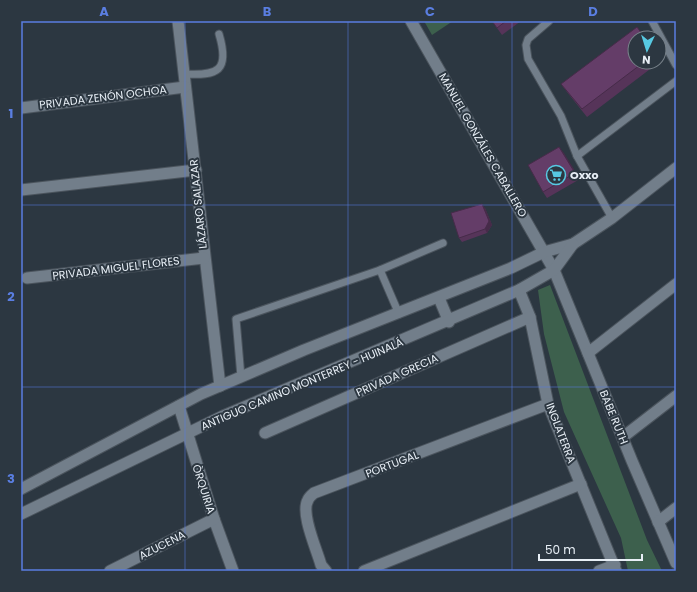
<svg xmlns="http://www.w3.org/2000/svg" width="697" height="592" viewBox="0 0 697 592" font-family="Poppins,sans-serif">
<rect width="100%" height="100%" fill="#2c3741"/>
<g fill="#3d604d">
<polygon points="424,21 453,21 432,35"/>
<polygon points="550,285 647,540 662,571 628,571 621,538 564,412 544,334 538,290"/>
</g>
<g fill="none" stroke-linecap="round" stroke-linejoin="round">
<g stroke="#4b545d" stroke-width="9">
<g id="service">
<polyline points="549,21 528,39 526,45 528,59 561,116 577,156 612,218"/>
<polyline points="652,21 676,65"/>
<path d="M184 74C218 76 230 71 219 34"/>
<polyline points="577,156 676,81"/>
<polyline points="399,314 380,270 443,243"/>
<polyline points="241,377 236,319 380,270"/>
</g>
</g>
<g stroke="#4b545d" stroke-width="13">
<g id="minor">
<path d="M178 21C192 143 205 265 220 386"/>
<polyline points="411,21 554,270 632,461 676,563"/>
<polyline points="21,108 185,87"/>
<polyline points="21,190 196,170"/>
<polyline points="27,278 204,258"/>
<polyline points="519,290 530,317 548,404 616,571"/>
<polyline points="588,353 676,284"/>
<polyline points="179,406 214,519 233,571"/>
<polyline points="265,433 530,317"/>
<polyline points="623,437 676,396"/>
<polyline points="658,522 676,508"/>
<polyline points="110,571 214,519"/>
<path d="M326 571 321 565C317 550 300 513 308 500 309 497 312 495 314 493L548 404"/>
<polyline points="364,571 581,484"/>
<polyline points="599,571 615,565"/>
</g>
</g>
<g stroke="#4b545d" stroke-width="13">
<g id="tertiary">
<polyline points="439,298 449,322"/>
<polyline points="21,489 201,394 304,350 511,268 544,252 573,244 612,218 676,168"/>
<polyline points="21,514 223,416 519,290 554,270 573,244"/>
</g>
</g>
<use href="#service" stroke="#727e8a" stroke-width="7"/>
<use href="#minor" stroke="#727e8a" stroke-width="11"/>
<use href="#tertiary" stroke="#727e8a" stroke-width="11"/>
</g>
<g fill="#563459">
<polygon points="492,21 521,21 502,35"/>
<polygon points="659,56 662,60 587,117 567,92 561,84 635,62 659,62"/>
<polygon points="559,147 580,179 547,198 543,192"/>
<polygon points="485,208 492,225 487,233 462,242 459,238"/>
</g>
<g fill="#462b49">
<polygon points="559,147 564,153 580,179 575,173"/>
<polygon points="482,204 485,208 492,225 487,233 485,229"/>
</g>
<g fill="#643d68" stroke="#462b49">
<polygon points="492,21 506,21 497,28"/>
<polygon points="637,27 645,38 635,38 635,62 644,62 582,109 561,84"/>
<polygon points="559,147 575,173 543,192 528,165"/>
<polygon points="482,204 489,221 485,229 459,238 451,213"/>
</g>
<path fill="none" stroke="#5a7ee1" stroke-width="1" stroke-opacity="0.55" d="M185 21V571M348 21V571M512 21V571M21 205H676M21 387H676"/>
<defs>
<g id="supermarket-ring" transform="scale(1)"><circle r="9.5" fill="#2c3741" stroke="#57c9e2" stroke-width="1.5"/><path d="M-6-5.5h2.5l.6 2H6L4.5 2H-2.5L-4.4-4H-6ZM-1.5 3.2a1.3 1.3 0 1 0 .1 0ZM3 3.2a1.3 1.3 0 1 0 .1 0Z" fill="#57c9e2"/></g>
</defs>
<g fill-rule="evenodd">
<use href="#supermarket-ring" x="556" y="175"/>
</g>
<g text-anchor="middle" stroke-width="4" stroke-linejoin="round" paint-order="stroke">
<g font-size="11" fill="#e8eff6" stroke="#2c3741">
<text transform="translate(103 97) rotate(-7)" y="4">PRIVADA ZENÓN OCHOA</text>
<text transform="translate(483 145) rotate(60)" y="4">MANUEL GONZÁLES CABALLERO</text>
<text transform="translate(198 204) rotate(-96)" y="4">LÁZARO SALAZAR</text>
<text transform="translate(116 268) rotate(-7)" y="4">PRIVADA MIGUEL FLORES</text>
<text transform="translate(397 375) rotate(-24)" y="4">PRIVADA GRECIA</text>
<text transform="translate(302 384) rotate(-23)" y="4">ANTIGUO CAMINO MONTERREY - HUINALÁ</text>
<text transform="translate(614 417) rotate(68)" y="4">BABE RUTH</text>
<text transform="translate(561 433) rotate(69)" y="4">INGLATERRA</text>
<text transform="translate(392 464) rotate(-21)" y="4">PORTUGAL</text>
<text transform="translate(204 489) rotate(72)" y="4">ÒRQUIRIA</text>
<text transform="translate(162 545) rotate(-27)" y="4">AZUCENA</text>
</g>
<g font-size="11" font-weight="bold" fill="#e8eff6" stroke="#2c3741" text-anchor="start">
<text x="570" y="179">Oxxo</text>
</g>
</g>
<rect width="697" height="592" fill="none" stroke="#2c3741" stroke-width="44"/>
<g transform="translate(647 50) rotate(184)"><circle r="19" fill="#2c3741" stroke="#778189"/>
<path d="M0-3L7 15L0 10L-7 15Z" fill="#57c9e2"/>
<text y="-6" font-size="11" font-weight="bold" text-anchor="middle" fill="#e8eff6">N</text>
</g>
<path d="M539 554v6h103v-6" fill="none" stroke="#e8eff6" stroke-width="2"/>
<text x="545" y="554" font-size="12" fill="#e8eff6" stroke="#2c3741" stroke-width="3" paint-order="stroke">50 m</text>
<rect x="22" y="22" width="653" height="548" fill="none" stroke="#5a7ee1" stroke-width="1.5"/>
<g font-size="13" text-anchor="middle" font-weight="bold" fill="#5a7ee1">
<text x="104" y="16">A</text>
<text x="267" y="16">B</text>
<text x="430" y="16">C</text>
<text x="593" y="16">D</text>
<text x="11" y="118">1</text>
<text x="11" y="301">2</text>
<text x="11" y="483">3</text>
</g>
</svg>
